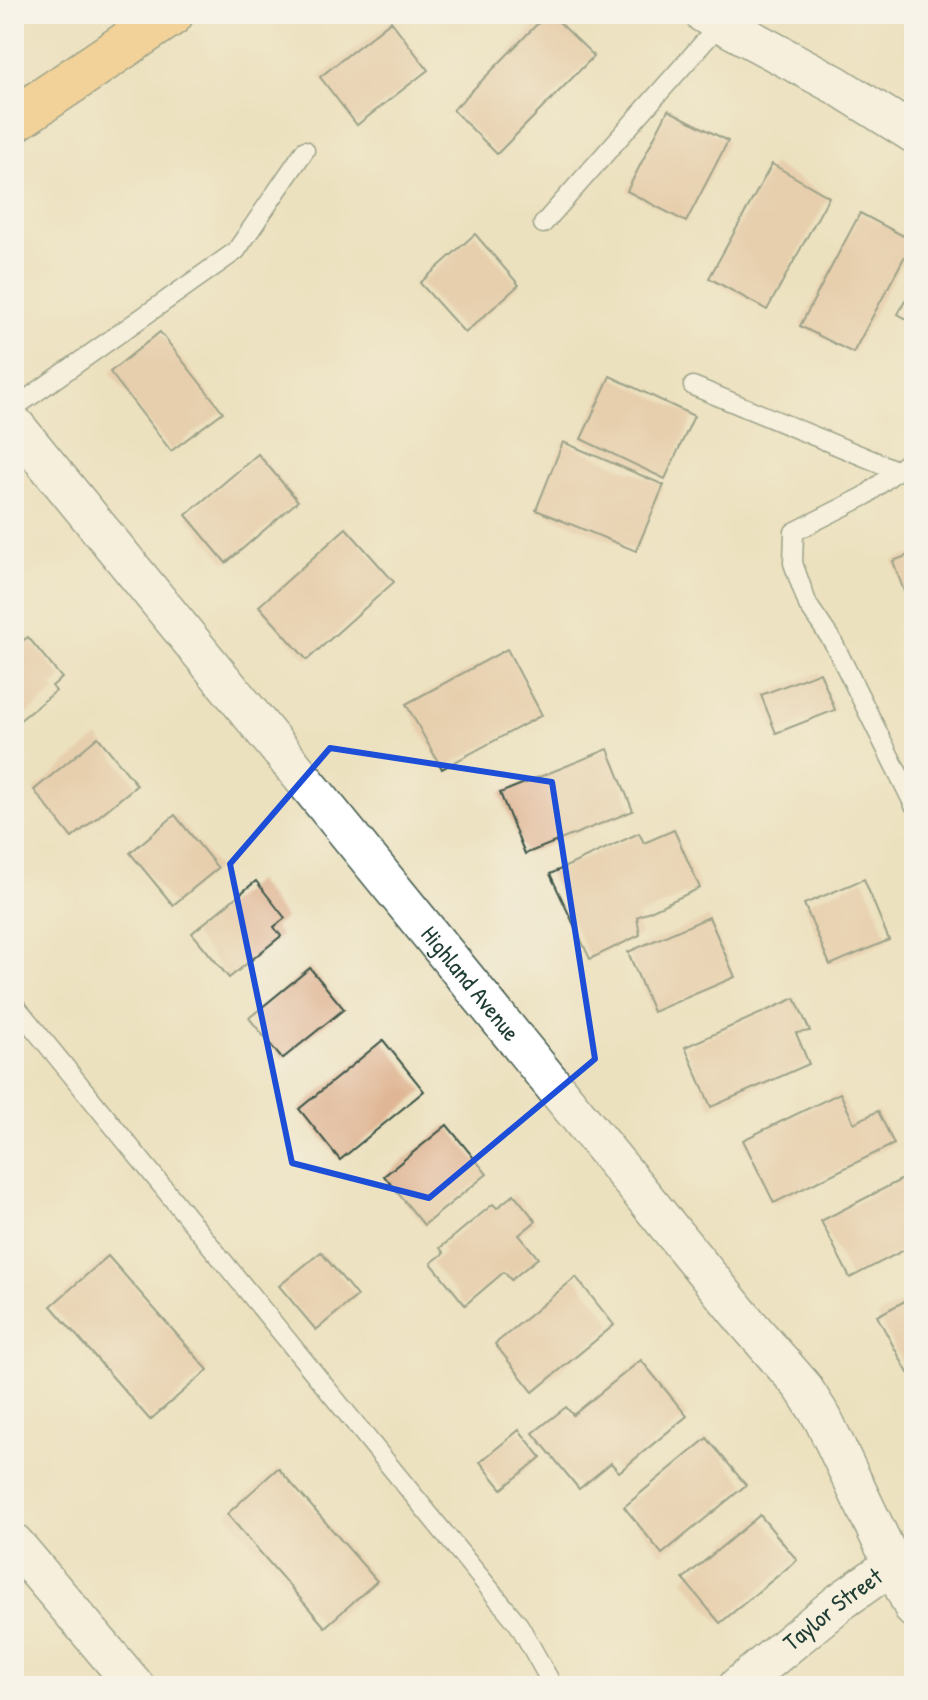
<svg xmlns="http://www.w3.org/2000/svg" width="928" height="1700" viewBox="0 0 928 1700" font-family="'Patrick Hand',sans-serif">
<rect width="100%" height="100%" fill="#f7f3e8"/>
<filter id="ink" filterUnits="userSpaceOnUse"><feTurbulence type="fractalNoise" baseFrequency=".0125" numOctaves="2"/><feDisplacementMap in="SourceGraphic" scale="16" xChannelSelector="R" yChannelSelector="G"/><feConvolveMatrix kernelMatrix="1 2 1 2 8 2 1 2 1" color-interpolation-filters="sRGB"/></filter>
<filter id="wash" filterUnits="userSpaceOnUse"><feTurbulence type="fractalNoise" baseFrequency=".006" numOctaves="4" result="noise"/><feDisplacementMap in="SourceGraphic" scale="32" xChannelSelector="R" yChannelSelector="G"/><feGaussianBlur stdDeviation="1.8" result="paint"/><feColorMatrix in="noise" values="0 0 0 0 0 0 0 0 0 0 0 0 0 0 0 0 0 1.4 0 .05"/><feComposite in="paint" operator="in"/></filter>
<g filter="url(#wash)">
<rect width="100%" height="100%" fill="#ece1bf"/>
<g id="blocks">
<g fill="#e0b796">
<polygon points="547,14 551,14 594,56 497,154 453,110"/>
<polygon points="391,21 428,70 357,125 320,77"/>
<polygon points="668,110 728,141 686,222 627,191"/>
<polygon points="772,164 829,197 767,310 709,278"/>
<polygon points="860,213 913,241 853,353 800,326"/>
<polygon points="475,234 519,285 465,333 420,283"/>
<polygon points="914,284 914,323 898,314"/>
<polygon points="160,332 223,412 171,451 110,372"/>
<polygon points="610,376 694,416 665,479 581,439"/>
<polygon points="563,442 664,485 636,551 536,510"/>
<polygon points="258,454 298,501 226,563 186,515"/>
<polygon points="346,528 394,582 307,660 259,606"/>
<polygon points="914,553 914,619 893,561"/>
<polygon points="28,637 62,678 52,686 56,691 14,725 14,640 18,644"/>
<polygon points="507,649 542,715 442,769 406,704"/>
<polygon points="820,672 835,710 776,733 761,695"/>
<polygon points="98,737 137,785 72,838 34,790"/>
<polygon points="608,749 633,811 525,854 500,793"/>
<polygon points="175,815 218,868 173,905 130,853"/>
<polygon points="674,830 700,888 637,917 640,935 590,959 550,874 639,833 644,843"/>
<polygon points="864,879 889,940 830,965 804,904"/>
<polygon points="256,881 285,918 274,927 281,936 229,978 192,933"/>
<polygon points="709,917 735,977 653,1012 628,952"/>
<polygon points="310,968 344,1009 282,1059 249,1018"/>
<polygon points="795,998 810,1031 796,1033 809,1064 711,1107 685,1047"/>
<polygon points="383,1040 424,1091 340,1160 299,1109"/>
<polygon points="840,1093 854,1123 878,1111 894,1144 774,1203 743,1140"/>
<polygon points="447,1125 487,1174 424,1225 384,1176"/>
<polygon points="914,1173 914,1245 850,1278 821,1221"/>
<polygon points="514,1194 536,1221 519,1235 538,1258 511,1280 504,1272 465,1305 431,1263 444,1253 440,1248 493,1204 497,1208"/>
<polygon points="321,1252 357,1296 316,1330 279,1286"/>
<polygon points="108,1256 208,1370 150,1420 51,1306"/>
<polygon points="576,1277 614,1325 533,1392 495,1344"/>
<polygon points="914,1296 914,1369 908,1373 877,1316"/>
<polygon points="641,1360 687,1416 619,1472 611,1463 579,1489 533,1433 566,1407 573,1415"/>
<polygon points="519,1430 541,1457 502,1489 480,1462"/>
<polygon points="707,1438 746,1485 662,1554 624,1507"/>
<polygon points="278,1468 377,1581 325,1627 227,1514"/>
<polygon points="760,1515 797,1560 720,1623 683,1579"/>
</g>
</g>
</g>
<g filter="url(#ink)">
<use href="#blocks" fill-opacity="0" stroke="#3e5649" stroke-width="2"/>
<g fill="none" stroke-linecap="round" stroke-linejoin="round">
<g stroke="#3e5649" stroke-width="21">
<g id="service">
<polyline points="543,224 720,24"/>
<polyline points="693,386 896,470"/>
<polyline points="14,408 236,251 305,150"/>
<polyline points="914,457 865,496 794,532 793,563 808,605 833,642 914,805"/>
<polyline points="14,1004 519,1625 553,1686"/>
</g>
</g>
<g stroke="#3e5649" stroke-width="41">
<g id="minor">
<polyline points="704,14 836,85 914,134"/>
<path id="s1" d="M14 424 742 1317 802 1386 823 1419 914 1609"/>
<polyline points="14,1543 135,1686"/>
<path id="s2" d="M738 1686 840 1602 892 1565"/>
</g>
</g>
<g stroke="#3e5649" stroke-width="47">
<polyline id="primary" points="14,120 171,14"/>
</g>
<use href="#service" stroke="#fff" stroke-width="18"/>
<use href="#minor" stroke="#fff" stroke-width="38"/>
<use href="#primary" stroke="#f8bf6c" stroke-width="44"/>
</g>
</g>
<path d="M0 0H928V1700H0ZM330 748 552 782 595 1059 429 1198 292 1163 230 864Z" fill="#ece1bf" fill-opacity=".55" fill-rule="evenodd"/>
<path fill="none" stroke="#1d4ed8" stroke-width="6" stroke-linejoin="round" d="M330 748 552 782 595 1059 429 1198 292 1163 230 864Z"/>
<g text-anchor="middle" stroke-width="8" stroke-linejoin="round" paint-order="stroke">
<g font-size="24" fill="#1f3d34" stroke="#f7f3e8">
<text dy="8" stroke="none"><textPath href="#s1" startOffset="722">Highland Avenue</textPath></text>
<text dy="8" stroke="none"><textPath href="#s2" startOffset="122">Taylor Street</textPath></text>
</g>
</g>
<rect width="928" height="1700" fill="none" stroke="#f7f3e8" stroke-width="48"/>
</svg>
